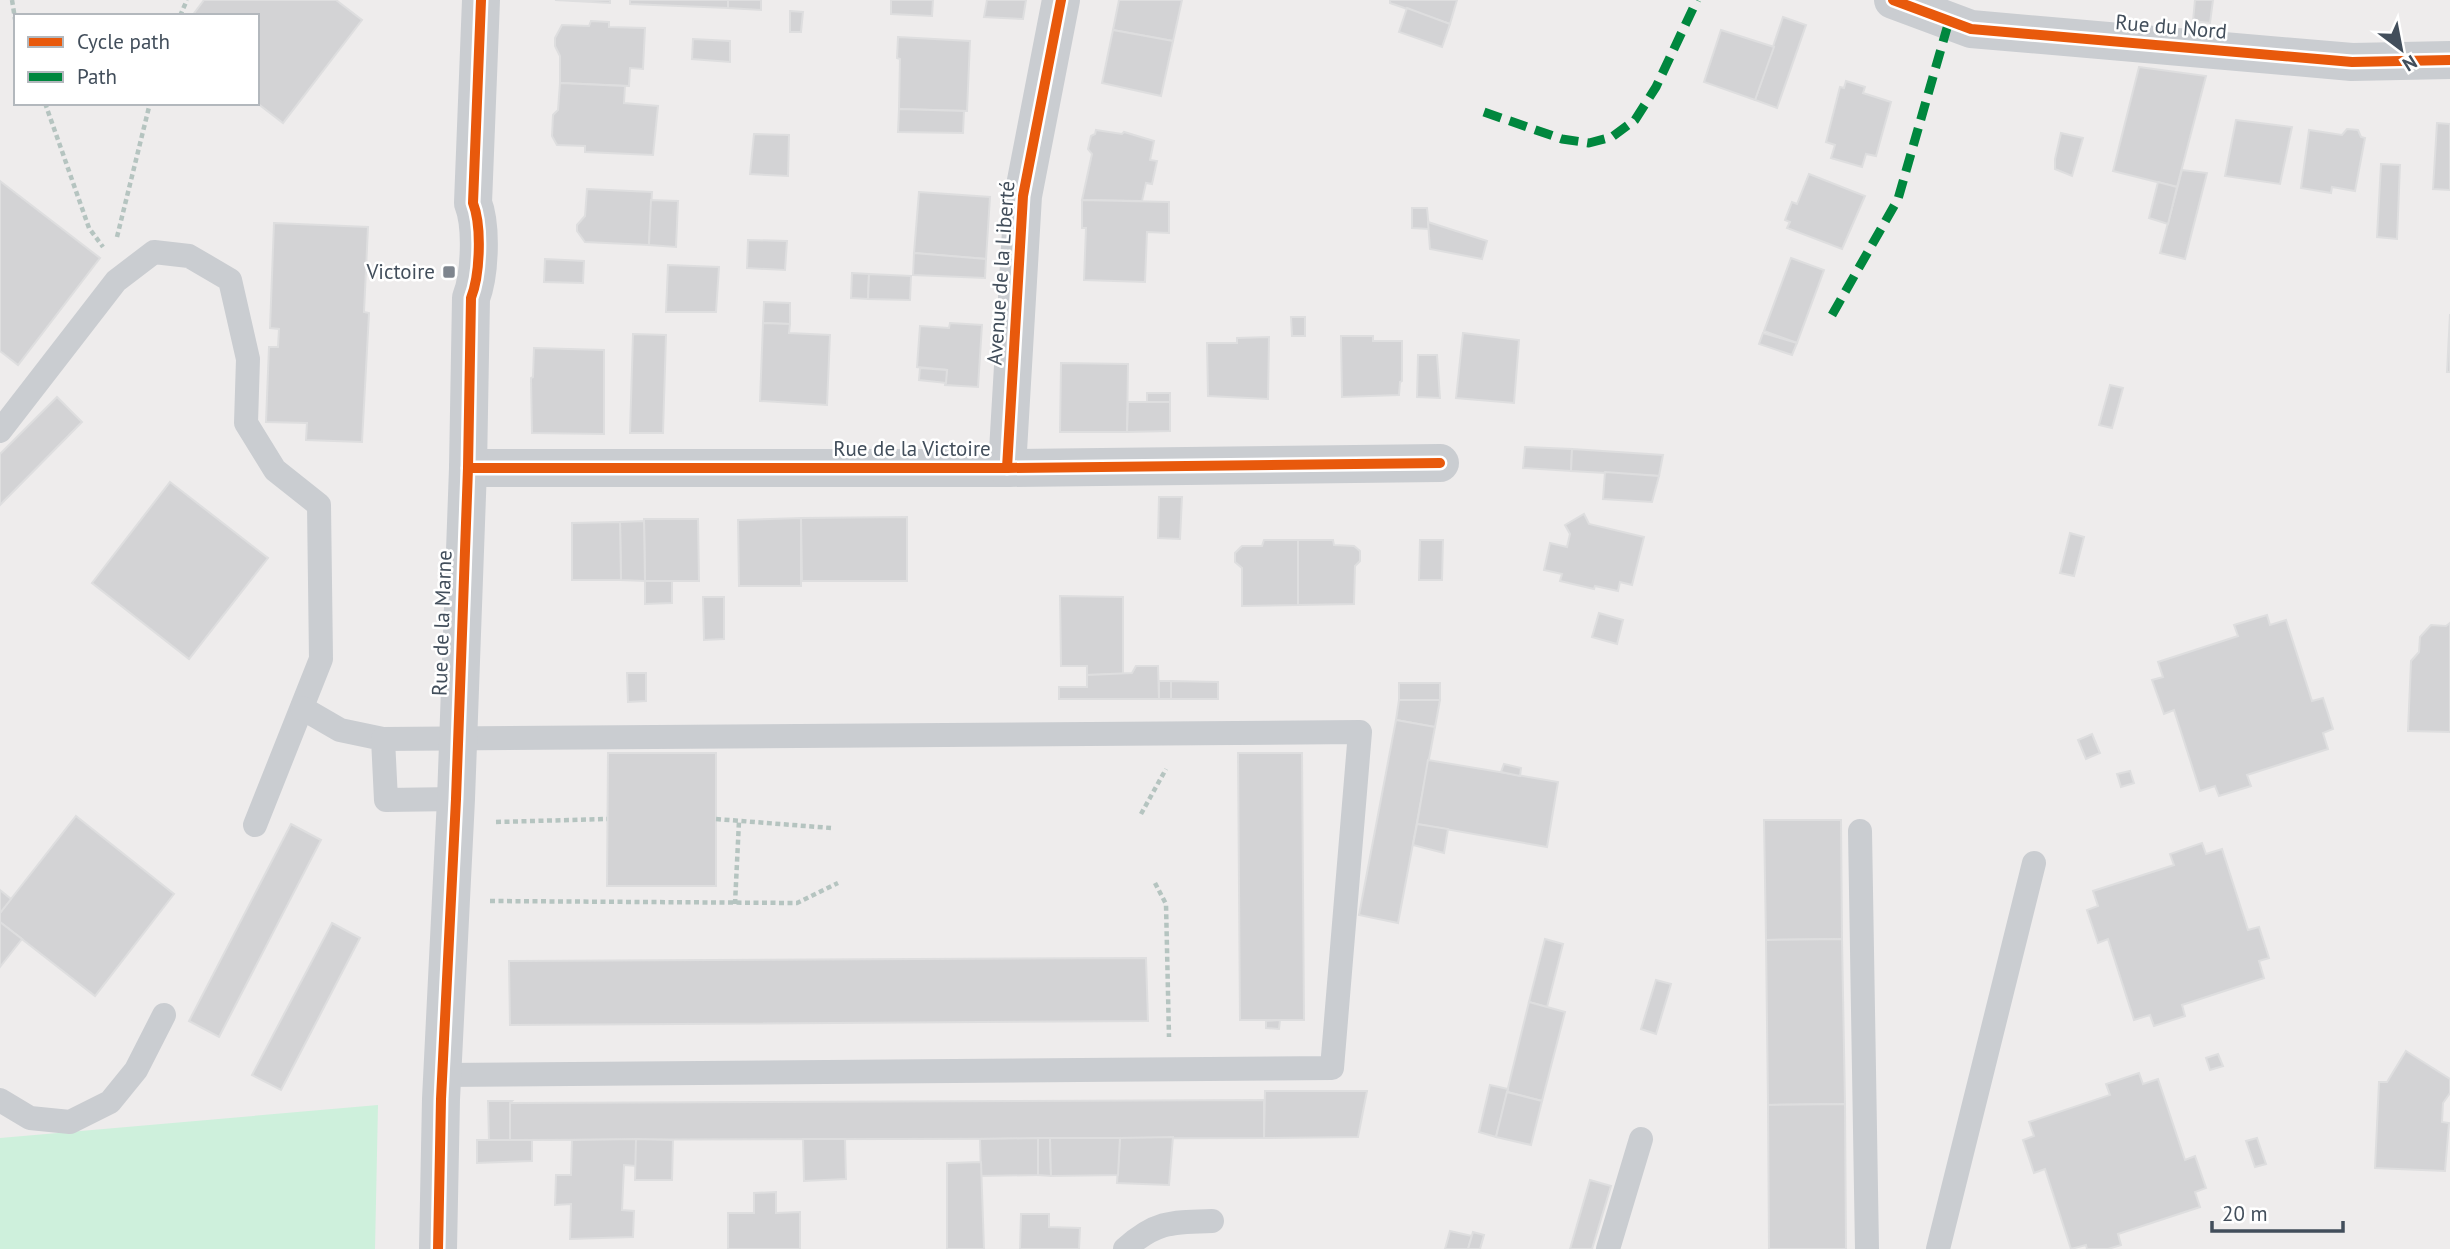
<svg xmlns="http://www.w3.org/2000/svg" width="2450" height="1249" viewBox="0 0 2450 1249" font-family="'PT Sans',sans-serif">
<rect width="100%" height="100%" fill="#eeecec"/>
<polygon fill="#cef0dc" points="378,1105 375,1249 0,1249 0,1138"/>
<g fill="#d3d3d5" stroke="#dededf" stroke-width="2">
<polygon points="204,0 336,0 362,20 283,123 257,103 257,16 192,16"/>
<polygon points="555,0 610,0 610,3"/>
<polygon points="630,0 728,0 728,8 630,4"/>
<polygon points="728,0 761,0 761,10 728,8"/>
<polygon points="891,0 933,0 932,16 891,14"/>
<polygon points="987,0 1026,0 1023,19 984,17"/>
<polygon points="1119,0 1182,0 1173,41 1113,30"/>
<polygon points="1390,0 1457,0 1450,24 1390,3"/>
<polygon points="2195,0 2213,0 2210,23 2193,21"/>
<polygon points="1407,8 1450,24 1442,47 1399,32"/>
<polygon points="790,11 803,12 801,32 790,32"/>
<polygon points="1783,17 1806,25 1777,108 1755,100"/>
<polygon points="591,21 609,22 609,27 645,28 643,69 630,68 629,86 560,83 560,56 555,46 555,38 562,25 589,26"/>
<polygon points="1113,30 1173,41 1161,96 1102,83"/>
<polygon points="1721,30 1774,47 1755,100 1704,82"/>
<polygon points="898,37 970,41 967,111 899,109 900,59 897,58"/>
<polygon points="693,39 730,41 730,62 692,59"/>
<polygon points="2139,67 2206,76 2177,187 2113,171"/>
<polygon points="1846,81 1865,87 1863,93 1891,102 1876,156 1866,154 1862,167 1831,158 1835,145 1826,142 1840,87 1844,88"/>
<polygon points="560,83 625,86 624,103 658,106 653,155 585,152 585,146 557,145 552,136 553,115 558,110"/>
<polygon points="899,109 964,111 963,133 898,132"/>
<polygon points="2236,120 2292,127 2280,184 2225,176"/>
<polygon points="2437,123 2450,124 2450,190 2433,189"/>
<polygon points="2347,129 2358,130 2361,137 2365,138 2355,191 2332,187 2331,193 2301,188 2309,130 2342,135"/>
<polygon points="1096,130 1122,134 1124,132 1154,141 1150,160 1157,161 1152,184 1146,183 1142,201 1082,200 1092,154 1088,149 1091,136 1095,134"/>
<polygon points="2061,133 2083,138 2072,176 2055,169 2055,159"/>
<polygon points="754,134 789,135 788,176 750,174"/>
<polygon points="2381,164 2400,165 2397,239 2377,237"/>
<polygon points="2182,170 2207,173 2185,259 2160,253"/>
<polygon points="1809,174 1865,196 1842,249 1787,228 1790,222 1785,220 1792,202 1797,204"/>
<polygon points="0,181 100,258 18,365 0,351"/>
<polygon points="2158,182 2177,187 2168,224 2149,218"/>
<polygon points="587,189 652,192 649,245 585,242 577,231 577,225 585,216"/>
<polygon points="919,192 990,197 986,259 914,253"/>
<polygon points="651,200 678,201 676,247 649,245"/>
<polygon points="1082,200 1169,202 1169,233 1147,232 1145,282 1084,280 1086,228 1082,228"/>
<polygon points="1412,208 1427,208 1429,229 1412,228"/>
<polygon points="1428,222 1487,241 1482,259 1430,249"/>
<polygon points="274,223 368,227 364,312 369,313 362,442 306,440 307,423 266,422 269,347 278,347 279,329 270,328"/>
<polygon points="748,240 787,241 785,270 747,268"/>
<polygon points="914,253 986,259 985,278 913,275"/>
<polygon points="1791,258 1824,270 1797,343 1764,331"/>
<polygon points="545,259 584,261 583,283 544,282"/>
<polygon points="668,265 719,267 716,312 666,312"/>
<polygon points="852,273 869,274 868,299 851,298"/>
<polygon points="869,274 911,276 910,300 868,299"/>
<polygon points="764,302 790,303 790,324 763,323"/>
<polygon points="2450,314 2450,372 2447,372"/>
<polygon points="1291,317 1305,317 1305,336 1292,336"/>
<polygon points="763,323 790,324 789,333 830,335 827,405 760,401"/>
<polygon points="950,323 982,325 978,387 945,385 947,370 917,367 920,326 949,328"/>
<polygon points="1463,333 1519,340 1514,403 1456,398"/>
<polygon points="1763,333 1797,343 1792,355 1759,344"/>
<polygon points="633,334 666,335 663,433 630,433"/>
<polygon points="1341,336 1373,336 1373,341 1402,341 1402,381 1400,382 1399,395 1342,397"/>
<polygon points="1269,337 1268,399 1208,396 1207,343 1237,343 1237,338"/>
<polygon points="534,348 604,350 604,434 532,433 531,378 533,377"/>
<polygon points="1418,355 1437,355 1440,398 1417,397"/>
<polygon points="1061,363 1128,364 1127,432 1060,432"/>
<polygon points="920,368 947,370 946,383 919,380"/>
<polygon points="2110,385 2123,388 2112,428 2099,425"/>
<rect x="1147" y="393" width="23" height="9"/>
<polygon points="57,397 82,422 0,505 0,454"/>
<polygon points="1128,402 1170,402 1170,431 1127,432"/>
<polygon points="1525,447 1572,449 1571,471 1523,468"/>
<polygon points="1572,449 1663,455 1659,476 1571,471"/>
<polygon points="1605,472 1659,476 1652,502 1603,499"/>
<polygon points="170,482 268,558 189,659 92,583"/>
<polygon points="1159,497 1182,497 1180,539 1158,538"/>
<polygon points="1584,514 1589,524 1644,537 1632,585 1620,582 1618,591 1595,586 1594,589 1560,581 1562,574 1544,570 1550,543 1567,547 1570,534 1565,525"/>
<polygon points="907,517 907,581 802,581 801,518"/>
<polygon points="801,518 801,586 739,586 738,520"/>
<polygon points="644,519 698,519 699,581 645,581"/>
<polygon points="644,521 645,581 621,580 620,522"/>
<polygon points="620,522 621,580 572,580 572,523"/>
<polygon points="2070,533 2084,537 2074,576 2060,573"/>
<polygon points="1264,540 1298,540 1298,605 1242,606 1242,568 1235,562 1235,553 1242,546 1262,546"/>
<polygon points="1298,540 1333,540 1334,545 1354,546 1360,551 1360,561 1355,566 1354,604 1298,605"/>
<polygon points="1420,540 1443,540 1442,580 1419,580"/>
<polygon points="645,581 672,581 672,603 645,604"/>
<polygon points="1060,596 1123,597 1123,674 1087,675 1087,666 1061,666"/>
<polygon points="703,597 724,597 724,639 704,640"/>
<polygon points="1599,613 1623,620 1617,644 1592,637"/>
<polygon points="2267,615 2270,625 2286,620 2312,701 2323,698 2333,729 2323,733 2328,749 2247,775 2251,786 2219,796 2215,786 2200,791 2174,710 2164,714 2152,680 2163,677 2158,662 2238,636 2234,625"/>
<polygon points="2450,623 2450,732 2408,731 2411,661 2419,652 2420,637 2431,625 2446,626"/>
<polygon points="1136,666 1158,666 1159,699 1059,699 1059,687 1087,687 1087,675 1132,673"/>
<polygon points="627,673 646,673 646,701 628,702"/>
<rect x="1159" y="681" width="12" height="18"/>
<polygon points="1171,681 1218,682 1218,699 1171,699"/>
<rect x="1399" y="683" width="41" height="17"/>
<polygon points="1399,700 1440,700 1435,727 1396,720"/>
<polygon points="1396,720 1435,727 1398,923 1359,915"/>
<polygon points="2092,734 2100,753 2086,759 2078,740"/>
<polygon points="608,753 716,753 716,886 607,886"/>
<polygon points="1238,753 1302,753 1304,1020 1240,1020"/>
<polygon points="1428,760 1558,782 1547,847 1417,824"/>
<polygon points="1504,764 1521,768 1520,776 1501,772"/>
<polygon points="2130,771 2134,783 2121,787 2117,774"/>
<polygon points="76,816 174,894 95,996 0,922 0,913"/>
<polygon points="1764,820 1841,820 1842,939 1766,940"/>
<polygon points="291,824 321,840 219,1037 189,1021"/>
<polygon points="1417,824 1448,829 1444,853 1413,845"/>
<polygon points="2202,843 2206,854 2222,849 2248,930 2259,927 2269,958 2259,961 2264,978 2182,1005 2185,1016 2154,1026 2150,1015 2134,1020 2108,939 2098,943 2087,910 2098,906 2093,891 2174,865 2170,854"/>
<polygon points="0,890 11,899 0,913"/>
<polygon points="0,922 22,939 0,967"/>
<polygon points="332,923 360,938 281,1090 252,1075"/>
<polygon points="1545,939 1563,944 1547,1007 1529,1002"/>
<polygon points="1842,939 1845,1104 1768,1105 1766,940"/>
<polygon points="1146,958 1148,1021 510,1025 509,961"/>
<polygon points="1656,980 1671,984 1656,1034 1641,1029"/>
<polygon points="1529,1002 1565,1012 1542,1101 1507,1092"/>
<polygon points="1280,1020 1279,1029 1266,1028 1266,1021"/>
<polygon points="2406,1051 2450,1079 2450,1093 2443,1103 2442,1122 2449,1123 2445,1171 2375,1168 2379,1082 2387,1082"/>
<polygon points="2218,1054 2223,1066 2210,1070 2206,1058"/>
<polygon points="2139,1073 2143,1084 2158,1079 2185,1160 2195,1156 2206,1188 2195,1192 2200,1207 2118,1234 2121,1245 2108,1249 2087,1249 2086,1245 2071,1249 2045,1169 2034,1173 2023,1140 2034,1136 2029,1122 2110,1095 2106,1084"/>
<polygon points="1490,1085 1508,1089 1496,1137 1479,1132"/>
<polygon points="1265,1091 1367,1091 1358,1137 1264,1138"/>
<polygon points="1507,1092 1542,1101 1531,1145 1496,1137"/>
<polygon points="1264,1100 1264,1138 510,1140 510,1103 512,1103"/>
<polygon points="488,1101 512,1101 510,1103 510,1140 489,1140"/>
<polygon points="1845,1104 1846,1249 1769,1249 1768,1105"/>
<polygon points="1173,1137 1169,1185 1117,1183 1120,1138"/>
<polygon points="1038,1138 1050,1138 1051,1176 1038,1175"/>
<polygon points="1038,1138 1038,1175 981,1176 980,1139"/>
<polygon points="1050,1138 1120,1138 1118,1175 1051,1176"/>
<polygon points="2257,1138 2266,1164 2255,1167 2246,1141"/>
<polygon points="636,1139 636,1166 624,1165 622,1210 634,1211 633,1237 570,1239 571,1204 555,1205 556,1175 571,1175 572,1140"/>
<polygon points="636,1139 673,1140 672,1180 635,1180"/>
<polygon points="803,1139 845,1139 846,1179 804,1181"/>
<polygon points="477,1140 532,1140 532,1161 477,1163"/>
<polygon points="981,1162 984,1249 947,1249 947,1163"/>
<polygon points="1590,1180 1611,1186 1592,1249 1570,1249"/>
<polygon points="776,1192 776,1213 800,1212 800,1249 728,1249 728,1213 754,1213 754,1193"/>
<polygon points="1021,1214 1049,1214 1049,1227 1080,1228 1079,1249 1020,1249"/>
<polygon points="1450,1231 1472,1236 1468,1249 1445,1249"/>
<polygon points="1473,1232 1484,1235 1480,1249 1468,1249"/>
</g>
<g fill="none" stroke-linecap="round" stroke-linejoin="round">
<g stroke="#b5c4c0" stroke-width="4.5" stroke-dasharray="5 3.5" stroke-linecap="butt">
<polyline points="12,0 16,25"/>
<polyline points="180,16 187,0"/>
<polyline points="45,103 89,228 103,247"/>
<polyline points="117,237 150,103"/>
<polyline points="1141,814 1166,769"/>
<polyline points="716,819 831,828"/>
<polyline points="496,822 607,819"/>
<polyline points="1155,883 1166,904 1169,1037"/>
<polyline points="490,901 797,903 838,883"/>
<polyline points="735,904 739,821"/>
</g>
<g stroke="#cacdd1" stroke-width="24">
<polyline points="0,431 116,281 154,252 189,256 230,280 248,359 246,423 275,470 319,505 321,659 255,825"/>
<polyline points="302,708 340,730 383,739 386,800 456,799"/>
<polyline points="383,739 1360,732 1332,1068 442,1075"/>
<polyline points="1860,831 1867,1249"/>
<polyline points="0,1100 30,1118 70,1122 110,1102 136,1070 164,1015"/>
<path d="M1125 1249C1156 1221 1172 1222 1212 1221"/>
<polyline points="1608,1249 1641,1139"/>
<polyline points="1938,1249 2034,863"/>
</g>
<g stroke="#cacdd1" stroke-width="38">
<polyline points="1893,0 1971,29 2352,62 2450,60"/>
<polyline points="468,468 1007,468 1440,463"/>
<polyline points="1007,468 1023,196 1061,0"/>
<path d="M438 1249 441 1099 456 799 468 468 471 298C480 275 482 226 473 203L481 0"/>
</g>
<g stroke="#00873e" stroke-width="9" stroke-dasharray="18 9" stroke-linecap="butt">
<polyline points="1484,112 1562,139 1589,143 1612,137 1635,120 1656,87 1697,0"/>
<polyline points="1832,315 1898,199 1949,21"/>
</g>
<g stroke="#fff" stroke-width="15">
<g id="cycleway">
<polyline points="1893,0 1971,29 2352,62 2450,60"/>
<polyline points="468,468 1007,468 1440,463"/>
<polyline points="1007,468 1023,196 1061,0"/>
<path d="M438 1249 441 1099 456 799 468 468 471 298C480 275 482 226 473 203L481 0"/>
</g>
</g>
<use href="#cycleway" stroke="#e8590c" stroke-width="10"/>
</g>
<rect fill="#7e858e" stroke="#fff" stroke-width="2.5" x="442" y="265" width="14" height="14" rx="3.5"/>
<g text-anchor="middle" stroke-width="5" stroke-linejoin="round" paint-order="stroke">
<g font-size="21" fill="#424e5b" stroke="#fff">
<text transform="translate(2171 27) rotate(5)" y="7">Rue du Nord</text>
<text transform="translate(1001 273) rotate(-86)" y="7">Avenue de la Liberté</text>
<text x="912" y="456">Rue de la Victoire</text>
<text transform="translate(442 623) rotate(-88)" y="7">Rue de la Marne</text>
</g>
<g font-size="21" fill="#424e5b" stroke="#fff" text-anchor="end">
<text x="435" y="279">Victoire</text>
</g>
</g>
<rect x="14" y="14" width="245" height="91" fill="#ffffff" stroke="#b3b8bd" stroke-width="2"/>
<rect x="28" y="37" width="35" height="10" fill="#e8590c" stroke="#b3b8bd" stroke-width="2"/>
<text x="77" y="49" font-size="21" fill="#424e5b">Cycle path</text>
<rect x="28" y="72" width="35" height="10" fill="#00873e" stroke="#b3b8bd" stroke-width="2"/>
<text x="77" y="84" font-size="21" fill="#424e5b">Path</text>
<g transform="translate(2401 49) rotate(148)" stroke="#ffffff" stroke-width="5" paint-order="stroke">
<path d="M0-5L12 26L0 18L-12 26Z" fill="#424e5b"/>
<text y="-10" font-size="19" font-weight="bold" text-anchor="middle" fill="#424e5b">N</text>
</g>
<path d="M2212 1221v10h131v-10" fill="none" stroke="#424e5b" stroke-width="3.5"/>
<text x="2222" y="1221" font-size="21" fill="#424e5b" stroke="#ffffff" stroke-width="5" paint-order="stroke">20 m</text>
</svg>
